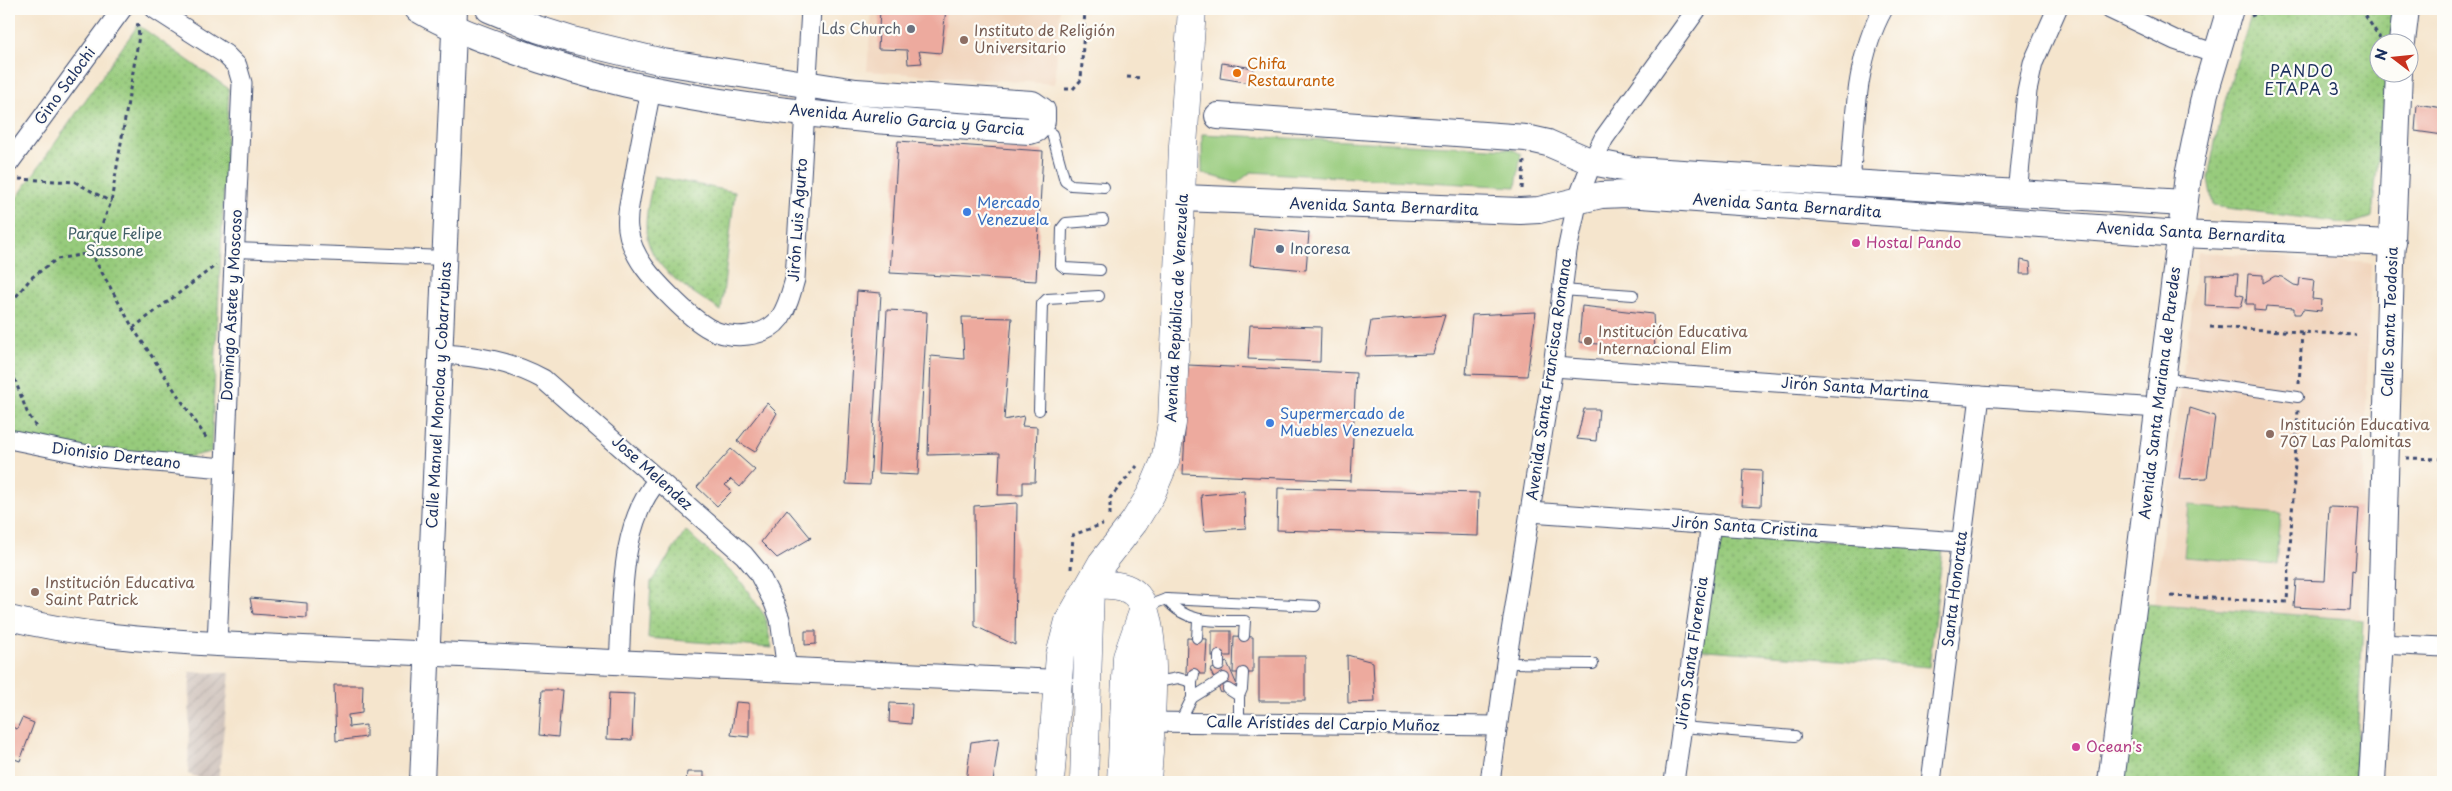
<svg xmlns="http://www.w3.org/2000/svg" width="2452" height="791" viewBox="0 0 2452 791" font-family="'Playpen Sans',sans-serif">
<defs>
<pattern id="industrial-furrows" width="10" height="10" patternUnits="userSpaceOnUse" patternTransform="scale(1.25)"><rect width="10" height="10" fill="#cec1ba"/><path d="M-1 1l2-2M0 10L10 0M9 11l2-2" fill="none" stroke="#b0a6a2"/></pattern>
<pattern id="park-dots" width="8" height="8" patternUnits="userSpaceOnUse" patternTransform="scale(1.25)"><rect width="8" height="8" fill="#97cb7c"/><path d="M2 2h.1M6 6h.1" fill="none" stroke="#7aa569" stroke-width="1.8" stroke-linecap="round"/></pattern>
</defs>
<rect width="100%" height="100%" fill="#fdfcf7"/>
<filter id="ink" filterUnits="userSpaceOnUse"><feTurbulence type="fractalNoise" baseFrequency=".02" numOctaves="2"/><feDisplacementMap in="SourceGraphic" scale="10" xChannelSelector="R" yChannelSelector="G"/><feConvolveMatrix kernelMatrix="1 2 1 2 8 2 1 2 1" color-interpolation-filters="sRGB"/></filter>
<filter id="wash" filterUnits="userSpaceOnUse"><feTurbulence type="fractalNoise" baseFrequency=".0096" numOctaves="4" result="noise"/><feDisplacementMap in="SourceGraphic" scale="20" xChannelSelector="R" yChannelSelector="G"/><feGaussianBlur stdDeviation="1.12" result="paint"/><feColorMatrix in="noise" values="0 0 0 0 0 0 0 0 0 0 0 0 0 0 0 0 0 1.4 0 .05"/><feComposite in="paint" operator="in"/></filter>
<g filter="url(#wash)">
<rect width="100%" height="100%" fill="#f5e5cd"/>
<g fill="#f1d5bd">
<polygon points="872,9 1060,9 1055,84 867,71"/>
<polygon points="2198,252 2371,263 2359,619 2154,605"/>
</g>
<polygon fill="url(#industrial-furrows)" points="190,672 230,673 218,782 210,782 188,774"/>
<g fill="#97cb7c" stroke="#597d6d">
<polygon points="1202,134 1512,149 1521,154 1516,187 1251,172 1237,183 1202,173"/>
<polygon points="2189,506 2281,514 2277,564 2184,557"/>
</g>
<g fill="url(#park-dots)" stroke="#597d6d">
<polygon points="2253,9 2394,9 2391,42 2380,42 2380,72 2387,73 2372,217 2350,224 2213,206 2208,178 2220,117"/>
<polygon points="138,25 229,89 211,452 160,463 9,437 9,209"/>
<path d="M654 176 735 192 721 311C691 290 645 268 646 226 646 209 651 192 654 176Z"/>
<polygon points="686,531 740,580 765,616 772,648 648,638 651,582"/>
<polygon points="1715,533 1943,549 1929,667 1695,649"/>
<polygon points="2145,603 2363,620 2355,782 2121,782"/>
</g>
<g id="blocks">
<g fill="#edaa9e">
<polygon points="880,9 946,9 941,53 919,51 922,63 908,64 907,50 878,49"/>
<polygon points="1222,63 1254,68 1251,83 1220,78"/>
<polygon points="2417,104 2443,108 2443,135 2415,131"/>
<polygon points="898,141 1043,151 1036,281 890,273"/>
<polygon points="1254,228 1309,233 1306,270 1250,265"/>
<polygon points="2021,260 2030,262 2031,274 2020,274"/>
<polygon points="2238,274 2236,294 2244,296 2241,307 2205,305 2206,275"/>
<polygon points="2248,274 2263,275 2263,283 2275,276 2282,277 2294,285 2299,286 2300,278 2314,280 2312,299 2322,300 2321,311 2303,309 2300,314 2294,314 2294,308 2266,306 2265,311 2254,310 2254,304 2246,304"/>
<polygon points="857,291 881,293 870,485 846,484"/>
<polygon points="1582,306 1653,314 1655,350 1579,342"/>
<polygon points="887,310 927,312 918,475 878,473"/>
<polygon points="1536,312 1527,376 1466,374 1472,315"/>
<polygon points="1445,315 1433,354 1365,356 1371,321"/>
<polygon points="962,317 1012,318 1004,420 1024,416 1022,426 1037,427 1035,482 1023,482 1023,495 998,495 1000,453 928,455 931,356 964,359"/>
<polygon points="1250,325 1321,327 1320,362 1248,359"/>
<polygon points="1188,365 1356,373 1351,481 1183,474"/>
<polygon points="767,403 777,413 755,452 737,441"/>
<polygon points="2190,408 2215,416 2207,478 2179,479"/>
<polygon points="1584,409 1599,409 1596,441 1577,439"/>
<polygon points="731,449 755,470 740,487 731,479 725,485 732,491 717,506 697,487"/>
<polygon points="1744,469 1762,470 1761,506 1742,505"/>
<polygon points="1278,488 1479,493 1478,536 1277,530"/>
<polygon points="1244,491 1246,528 1204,531 1201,495"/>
<polygon points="1017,503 1015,645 975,626 974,506"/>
<polygon points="2329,507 2359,508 2355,571 2352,570 2350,610 2294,607 2296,580 2325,581"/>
<polygon points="787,509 811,538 777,558 761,542"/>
<polygon points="250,598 307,603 307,618 253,614"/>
<polygon points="805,631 816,631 816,644 805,645"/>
<rect x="1212" y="631" width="19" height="25"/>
<polygon points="1234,636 1253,637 1253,673 1233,673"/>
<polygon points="1187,638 1207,639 1205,674 1186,674"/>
<polygon points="1347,655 1373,662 1375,702 1348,703"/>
<rect x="1259" y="656" width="46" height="45"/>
<polygon points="1227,662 1237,685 1221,693 1210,670"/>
<polygon points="334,685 363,685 362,713 348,715 349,727 366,725 366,737 336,741"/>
<polygon points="542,690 562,690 558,737 539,735"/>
<polygon points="609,693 634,694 632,740 607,739"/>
<polygon points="736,702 749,703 749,737 731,735"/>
<polygon points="890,703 912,704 911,724 889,722"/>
<polygon points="22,718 34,723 20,761 9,757 9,726 17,729"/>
<polygon points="999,738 993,782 966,782 971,742"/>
<polygon points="687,772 704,772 704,782 686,782"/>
</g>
</g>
</g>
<g filter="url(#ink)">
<use href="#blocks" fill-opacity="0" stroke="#3c4a6f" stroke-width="1"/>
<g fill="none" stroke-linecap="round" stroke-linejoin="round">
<g stroke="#3c4a6f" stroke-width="12">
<g id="service">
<polyline points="1052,134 1065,181 1071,185 1104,187"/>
<polyline points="1100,270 1065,268 1061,265 1062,228 1066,223 1103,220"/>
<polyline points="1562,290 1633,295"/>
<polyline points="2163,378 2298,397"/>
<polyline points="1039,410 1042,304 1047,299 1099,296"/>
<polyline points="1166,599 1315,606"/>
<path d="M1145 607 1166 599C1186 624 1215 621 1245 621L1244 636"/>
<polyline points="1197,638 1198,621"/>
<polyline points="1506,663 1593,664"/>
<polyline points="1219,666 1219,656"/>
<polyline points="1152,683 1178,678 1192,682 1194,674"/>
<polyline points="1228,689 1239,696 1239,723"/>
<polyline points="1239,696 1242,689 1243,673"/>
<polyline points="1192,698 1224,678"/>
<polyline points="1180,722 1192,698 1192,682"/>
<polyline points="1681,727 1795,736"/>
</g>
</g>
<g stroke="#3c4a6f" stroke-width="16">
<polyline id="pedestrian" points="235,250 445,258"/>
</g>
<g stroke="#3c4a6f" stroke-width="21">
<g id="minor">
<polyline points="155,9 225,54 237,66 242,83 217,644"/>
<polyline points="2110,9 2175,40 2216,54"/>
<path d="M651 90C645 120 639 150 634 180 631 195 626 213 628 229 632 258 653 279 672 298 683 309 697 322 710 329 732 340 765 338 780 318 788 306 791 293 795 279L811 9"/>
<polyline points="9,163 122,9"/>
<path d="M1850 184C1855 126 1854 61 1883 9"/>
<polyline points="2017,194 2027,91 2033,63 2057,9"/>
<path d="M441 354C478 356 510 361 543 379L744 555 758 572 774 603 780 619 787 671"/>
<polyline points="1553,367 2158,408"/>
<polyline points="9,439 98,457 224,468"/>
<polyline points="1530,512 1960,542"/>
<polyline points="2380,644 2443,647"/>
<path d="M619 663C623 605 618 525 658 480"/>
<polyline points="1149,722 1496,726"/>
<polyline points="1490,782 1506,663 1553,367 1567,251 1578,199 1592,162 1604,138 1697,9"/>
<polyline points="1674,782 1711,524"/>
<polyline points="1931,782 1980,396"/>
</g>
</g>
<g stroke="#3c4a6f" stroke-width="26">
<g id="tertiary">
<path d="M9 618C77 635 147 640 217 644L1057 682"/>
<polyline points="422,782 455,9"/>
</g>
</g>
<g stroke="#3c4a6f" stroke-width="28">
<g id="secondary">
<path d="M418 9C448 27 482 39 515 51 680 111 857 119 1030 131L1036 129 1042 121V111L1032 104 856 92 663 62 572 40 537 29 489 9"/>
<polyline points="2402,42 2406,9"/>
<polyline points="1218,116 1526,138 1548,143 1592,162 1633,170 2184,203"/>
<polyline points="1182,198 1520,211 1539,210 1601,195 1627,194 2180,234 2393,243"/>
<polyline points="2111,782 2188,176 2205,93 2230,9"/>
<polyline points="2372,782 2381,620 2391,264 2399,72"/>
</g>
</g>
<g stroke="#3c4a6f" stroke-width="29">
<g id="primary">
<path d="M1090 586C1105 584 1126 583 1137 596 1162 625 1149 742 1147 782"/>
<polyline points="1050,782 1060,655 1069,621 1102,563 1134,522 1151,494 1165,461 1172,423 1183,146 1192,9"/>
<polyline points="1084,782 1090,587"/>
<polyline points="1121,782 1127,657 1144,609"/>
</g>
</g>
<g stroke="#3c4a6f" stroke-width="3" stroke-dasharray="4 4" stroke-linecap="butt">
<polyline points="2361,9 2380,38"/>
<polyline points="2251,16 2271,9"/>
<polyline points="1127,77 1141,78"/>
<polyline points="1065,89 1073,89 1081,80 1085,9"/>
<polyline points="19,179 75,182 111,202"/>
<polyline points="1522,189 1524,161"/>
<polyline points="91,253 111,202 139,36 137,20"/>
<polyline points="9,319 14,299 31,278 57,259 91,253 133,328 207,439"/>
<polyline points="2210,327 2356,335"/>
<polyline points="133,328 216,265"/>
<polyline points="9,364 27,412 36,427"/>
<polyline points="2299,384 2302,332"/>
<polyline points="2406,458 2443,459"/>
<polyline points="1110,515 1110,498 1137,466"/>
<polyline points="1071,569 1073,535 1103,524"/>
<polyline points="2171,596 2287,602 2298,410"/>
</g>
<use href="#service" stroke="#fff" stroke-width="10"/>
<use href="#pedestrian" stroke="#fff" stroke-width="14"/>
<use href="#minor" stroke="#fff" stroke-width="19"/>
<use href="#tertiary" stroke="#fff" stroke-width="24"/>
<use href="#secondary" stroke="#fff" stroke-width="26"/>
<use href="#primary" stroke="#fff" stroke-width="28"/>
</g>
</g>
<circle fill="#6b7280" stroke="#fdfcf7" stroke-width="2" cx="911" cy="29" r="5"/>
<g fill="#8d6e63" stroke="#fdfcf7" stroke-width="2">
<circle cx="964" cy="40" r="5"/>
<circle cx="1588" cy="341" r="5"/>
<circle cx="2270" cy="434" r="5"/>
<circle cx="35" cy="592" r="5"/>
</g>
<circle fill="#e8710a" stroke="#fdfcf7" stroke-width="2" cx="1237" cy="73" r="5"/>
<g fill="#3f7fe0" stroke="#fdfcf7" stroke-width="2">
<circle cx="967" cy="212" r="5"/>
<circle cx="1270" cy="423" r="5"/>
</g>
<g fill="#d1479c" stroke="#fdfcf7" stroke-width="2">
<circle cx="1856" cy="243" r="5"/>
<circle cx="2076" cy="747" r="5"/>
</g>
<circle fill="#5c6f8a" stroke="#fdfcf7" stroke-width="2" cx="1280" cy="249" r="5"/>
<g text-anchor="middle" stroke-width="4.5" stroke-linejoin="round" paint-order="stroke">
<g font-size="15" fill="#5b616d" stroke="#fdfcf7" text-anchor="end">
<text x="901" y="34">Lds Church</text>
</g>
<g font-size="15" fill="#785e54" stroke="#fdfcf7" text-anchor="start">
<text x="974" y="36">Instituto de Religión<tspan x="974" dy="17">Universitario</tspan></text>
<text x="1598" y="337">Institución Educativa<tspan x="1598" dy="17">Internacional Elim</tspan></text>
<text x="2280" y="430">Institución Educativa<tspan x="2280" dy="17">707 Las Palomitas</tspan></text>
<text x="45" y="588">Institución Educativa<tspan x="45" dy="17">Saint Patrick</tspan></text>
</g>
<g font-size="15" fill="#c56008" stroke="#fdfcf7" text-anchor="start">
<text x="1247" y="69">Chifa<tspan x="1247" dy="17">Restaurante</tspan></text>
</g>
<g font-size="15" fill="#1b2f5e" stroke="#fdfcf7">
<text transform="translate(65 86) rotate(-54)" y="5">Gino Salochi</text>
<text transform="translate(907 120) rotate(5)" y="5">Avenida Aurelio Garcia y Garcia</text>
<text transform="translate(1787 206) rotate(4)" y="5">Avenida Santa Bernardita</text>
<text transform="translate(1384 207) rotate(2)" y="5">Avenida Santa Bernardita</text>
<text transform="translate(798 220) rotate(-86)" y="5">Jirón Luis Agurto</text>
<text transform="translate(2191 233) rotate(3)" y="5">Avenida Santa Bernardita</text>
<text transform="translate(232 305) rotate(-87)" y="5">Domingo Astete y Moscoso</text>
<text transform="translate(1177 308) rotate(-87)" y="5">Avenida República de Venezuela</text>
<text transform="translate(2390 322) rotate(-88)" y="5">Calle Santa Teodosia</text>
<text transform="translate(1549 379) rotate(-82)" y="5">Avenida Santa Francisca Romana</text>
<text transform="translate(1855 388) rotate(4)" y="5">Jirón Santa Martina</text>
<text transform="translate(2160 393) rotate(-83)" y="5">Avenida Santa Mariana de Paredes</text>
<text transform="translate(439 395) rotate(-87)" y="5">Calle Manuel Moncloa y Cobarrubias</text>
<text transform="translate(116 456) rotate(7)" y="5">Dionisio Derteano</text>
<text transform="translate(652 473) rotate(42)" y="5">Jose Melendez</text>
<text transform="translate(1745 527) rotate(4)" y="5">Jirón Santa Cristina</text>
<text transform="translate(1955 589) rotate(-83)" y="5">Santa Honorata</text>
<text transform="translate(1692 653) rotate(-82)" y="5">Jirón Santa Florencia</text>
<text transform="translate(1323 724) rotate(1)" y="5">Calle Arístides del Carpio Muñoz</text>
</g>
<g font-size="15" fill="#366cbe" stroke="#fdfcf7" text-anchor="start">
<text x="977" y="208">Mercado<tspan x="977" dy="17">Venezuela</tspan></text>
<text x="1280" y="419">Supermercado de<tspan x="1280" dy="17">Muebles Venezuela</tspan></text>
</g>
<g font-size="15" fill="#405e67" stroke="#fdfcf7">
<text x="115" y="239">Parque Felipe<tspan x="115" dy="17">Sassone</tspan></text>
</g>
<g font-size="15" fill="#b23c85" stroke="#fdfcf7" text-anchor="start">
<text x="1866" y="248">Hostal Pando</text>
<text x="2086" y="752">Ocean's</text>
</g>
<g font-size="15" fill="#4e5e75" stroke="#fdfcf7" text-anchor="start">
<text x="1290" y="254">Incoresa</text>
</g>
<g font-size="16" letter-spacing="1" fill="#1b2f5e" stroke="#fdfcf7">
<text x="2302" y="77">PANDO<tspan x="2302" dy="18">ETAPA 3</tspan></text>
</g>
</g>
<rect width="2452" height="791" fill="none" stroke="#fdfcf7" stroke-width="30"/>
<g transform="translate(2394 58) rotate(286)"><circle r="24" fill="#fdfcf7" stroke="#a3aaba"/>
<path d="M0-4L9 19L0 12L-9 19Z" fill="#c8321e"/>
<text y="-8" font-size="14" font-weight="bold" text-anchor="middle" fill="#1b2f5e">N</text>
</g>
</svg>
